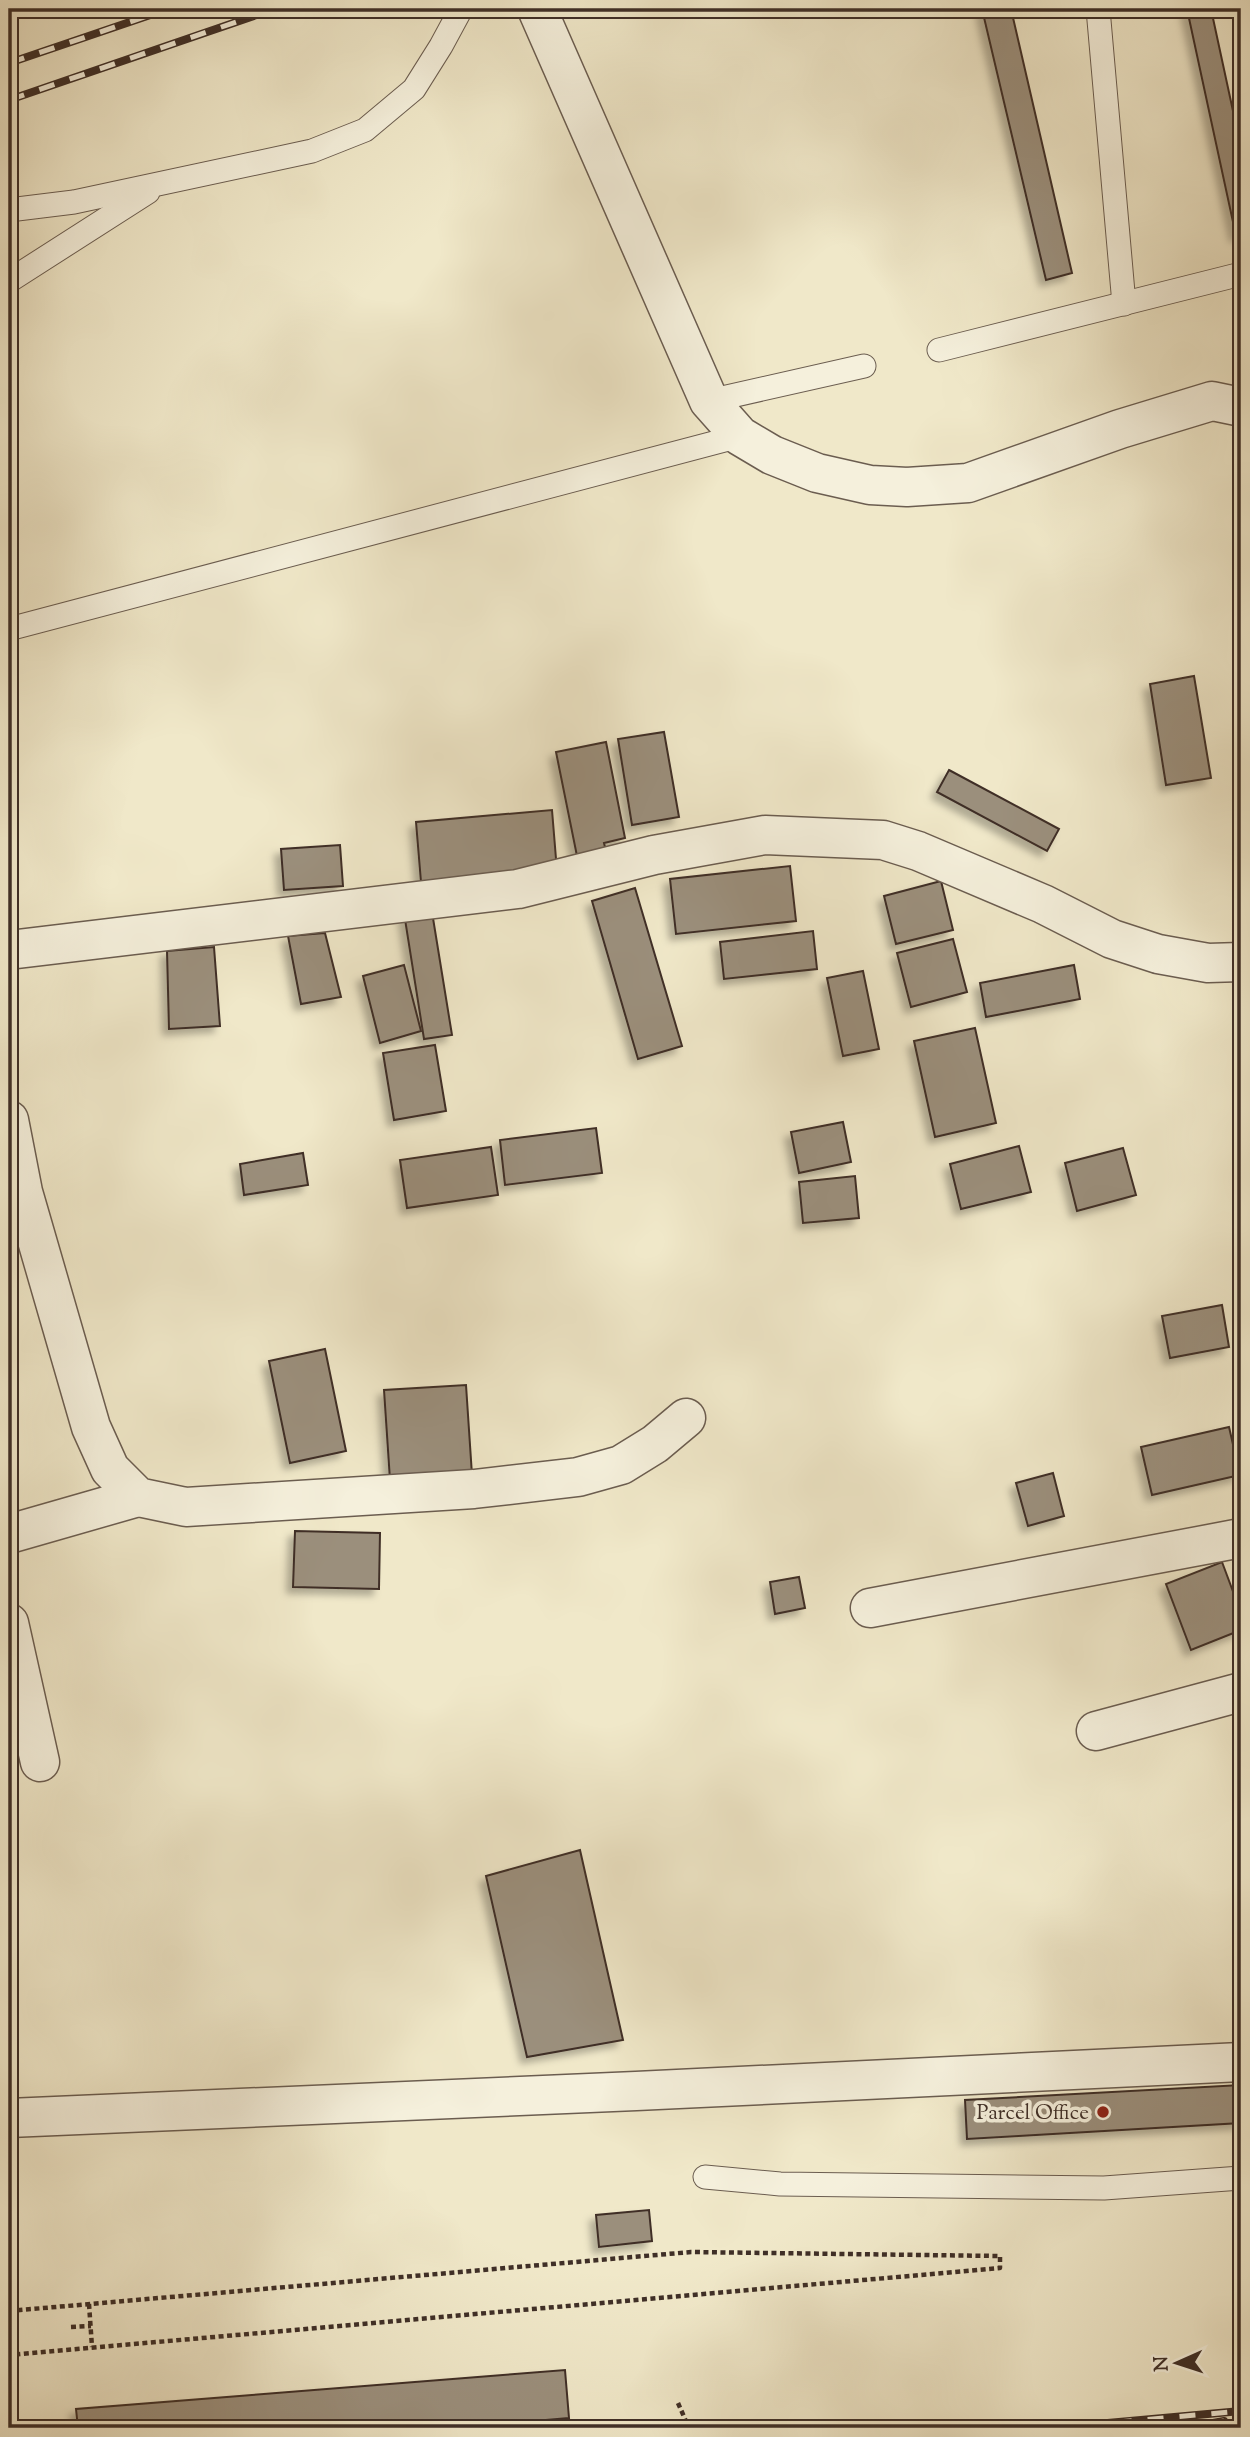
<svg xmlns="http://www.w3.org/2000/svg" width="1250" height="2437" viewBox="0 0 1250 2437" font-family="'Sorts Mill Goudy',serif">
<defs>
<filter id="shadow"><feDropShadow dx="-6" dy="6" stdDeviation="3.5" flood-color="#0004"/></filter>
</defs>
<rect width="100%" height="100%" fill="#f0e8c9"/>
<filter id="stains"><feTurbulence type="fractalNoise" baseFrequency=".00286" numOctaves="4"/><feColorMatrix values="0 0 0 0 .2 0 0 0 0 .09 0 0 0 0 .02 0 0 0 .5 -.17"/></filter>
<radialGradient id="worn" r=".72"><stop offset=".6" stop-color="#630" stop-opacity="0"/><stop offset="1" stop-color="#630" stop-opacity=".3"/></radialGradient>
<g fill="#9b8f7b" stroke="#3f2f27" stroke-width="2" filter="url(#shadow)">
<polygon points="982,9 1011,9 1072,273 1046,280"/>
<polygon points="1187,9 1211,9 1241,148 1241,234 1236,236"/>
<polygon points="1194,676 1211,778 1166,785 1150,684"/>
<polygon points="664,732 679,817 632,825 618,739"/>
<polygon points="606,742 625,838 604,843 607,855 578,861 556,752"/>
<polygon points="949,770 1059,829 1047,851 937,792"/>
<polygon points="552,810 557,871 421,882 416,822"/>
<polygon points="340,845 343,886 284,890 281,849"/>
<polygon points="790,866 796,921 676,934 670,879"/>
<polygon points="941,881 953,930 896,944 884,896"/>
<polygon points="635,888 682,1046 638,1059 592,901"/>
<polygon points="432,912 452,1035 424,1039 404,913"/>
<polygon points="813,931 817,969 724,979 720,942"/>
<polygon points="325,933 341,997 301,1004 288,936"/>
<polygon points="953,939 967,992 911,1007 897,953"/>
<polygon points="214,947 220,1026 169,1029 167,951"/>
<polygon points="404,965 421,1031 380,1043 363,976"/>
<polygon points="1074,965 1080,999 986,1017 980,983"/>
<polygon points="863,971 879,1049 843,1056 827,978"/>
<polygon points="975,1028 996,1123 935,1137 914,1041"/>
<polygon points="435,1045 446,1111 394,1120 383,1053"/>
<polygon points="843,1122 851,1162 799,1173 791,1132"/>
<polygon points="596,1128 602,1173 505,1185 500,1140"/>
<polygon points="1019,1146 1031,1192 961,1209 950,1164"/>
<polygon points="491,1147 498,1195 407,1208 400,1160"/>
<polygon points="1123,1148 1136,1195 1077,1211 1065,1163"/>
<polygon points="303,1153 308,1185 244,1195 240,1164"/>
<polygon points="855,1176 859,1218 803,1223 799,1182"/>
<polygon points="1222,1305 1229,1347 1170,1358 1162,1316"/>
<polygon points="325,1349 346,1451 290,1463 269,1361"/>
<polygon points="466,1385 472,1475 390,1480 384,1390"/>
<polygon points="1229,1427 1240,1475 1152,1495 1141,1447"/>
<polygon points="1053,1473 1064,1516 1028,1526 1016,1483"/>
<polygon points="295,1531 380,1533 379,1589 293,1587"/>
<polygon points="1222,1562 1241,1613 1241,1630 1191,1650 1166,1584"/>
<polygon points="799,1577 805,1608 775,1614 770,1582"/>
<polygon points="580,1850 623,2040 527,2057 486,1876"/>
<polygon points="1241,2085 1241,2123 967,2139 965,2100"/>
<polygon points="649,2210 652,2241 599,2247 596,2215"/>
<polygon points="565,2370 569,2418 450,2428 78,2428 76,2409"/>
</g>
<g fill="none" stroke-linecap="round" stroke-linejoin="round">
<g stroke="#6b5d50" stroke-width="25">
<g id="service">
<polyline points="1098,9 1124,304"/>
<polyline points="9,210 74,202 312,151 365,130 414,89 441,46 461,9"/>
<polyline points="9,281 148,192"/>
<polyline points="939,350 1241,274"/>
<polyline points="709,401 864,366"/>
<polyline points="9,629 740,436"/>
<polyline points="705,2177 780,2184 1104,2188 1241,2178"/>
</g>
</g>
<g stroke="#6b5d50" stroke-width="41">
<g id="minor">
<polyline points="537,9 709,401 740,436 772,455 817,473 870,485 907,487 968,483 1120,429 1212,401 1241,407"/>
<polyline points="9,950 518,889 654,855 765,835 883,840 918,851 1043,904 1112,939 1158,954 1208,963 1241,962"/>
<polyline points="9,1120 23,1192 91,1427 110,1469 138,1497 186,1507 474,1489 578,1477 621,1465 655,1444 686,1418"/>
<polyline points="9,1534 138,1497"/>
<polyline points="870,1608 1241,1538"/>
<polyline points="9,1623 40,1762"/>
<polyline points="1096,1731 1241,1692"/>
<polyline points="9,2118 636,2091 1241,2062"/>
</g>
</g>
<g stroke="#3f2f27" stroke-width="4.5" stroke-dasharray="5 3.5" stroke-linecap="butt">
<polyline points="89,2304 92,2347"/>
<polyline points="9,2311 691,2252 1000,2256 1000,2268 9,2355"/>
<polyline points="71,2327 91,2326"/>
<polyline points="678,2403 689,2428"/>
</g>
<use href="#service" stroke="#f5f0dc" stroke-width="23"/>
<use href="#minor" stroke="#f5f0dc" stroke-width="38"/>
<g stroke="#3f2f27" stroke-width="8">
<g id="rail">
<polyline points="9,63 168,9"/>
<polyline points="9,100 274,9"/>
<polyline points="1052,2428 1241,2411"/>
<polyline points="1186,2428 1224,2421"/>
</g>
</g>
<use href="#rail" stroke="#f5f0dc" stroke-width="5" stroke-dasharray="16" stroke-linecap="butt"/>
</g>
<circle fill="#8f2418" stroke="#f5f0dc" stroke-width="2.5" cx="1103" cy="2112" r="7"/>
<g text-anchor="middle" stroke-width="7" stroke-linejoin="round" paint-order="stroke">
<g font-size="21" fill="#3f2f27" stroke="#f5f0dc" text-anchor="end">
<text x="1089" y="2119">Parcel Office</text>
</g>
</g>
<rect width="1250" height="2437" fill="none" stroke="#f0e8c9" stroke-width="35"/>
<rect x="10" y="10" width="1229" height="2416" fill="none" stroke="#3f2f27" stroke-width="3.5"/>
<rect x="18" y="18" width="1215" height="2402" fill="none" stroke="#3f2f27" stroke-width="2"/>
<g transform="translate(1177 2363) rotate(267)" stroke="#f5f0dc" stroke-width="5" paint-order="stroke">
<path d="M0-5L12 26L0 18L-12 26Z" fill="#3f2f27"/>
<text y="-10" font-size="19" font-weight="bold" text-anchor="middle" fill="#3f2f27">N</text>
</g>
<rect width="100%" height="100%" filter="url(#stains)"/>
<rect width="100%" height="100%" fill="url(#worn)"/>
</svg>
